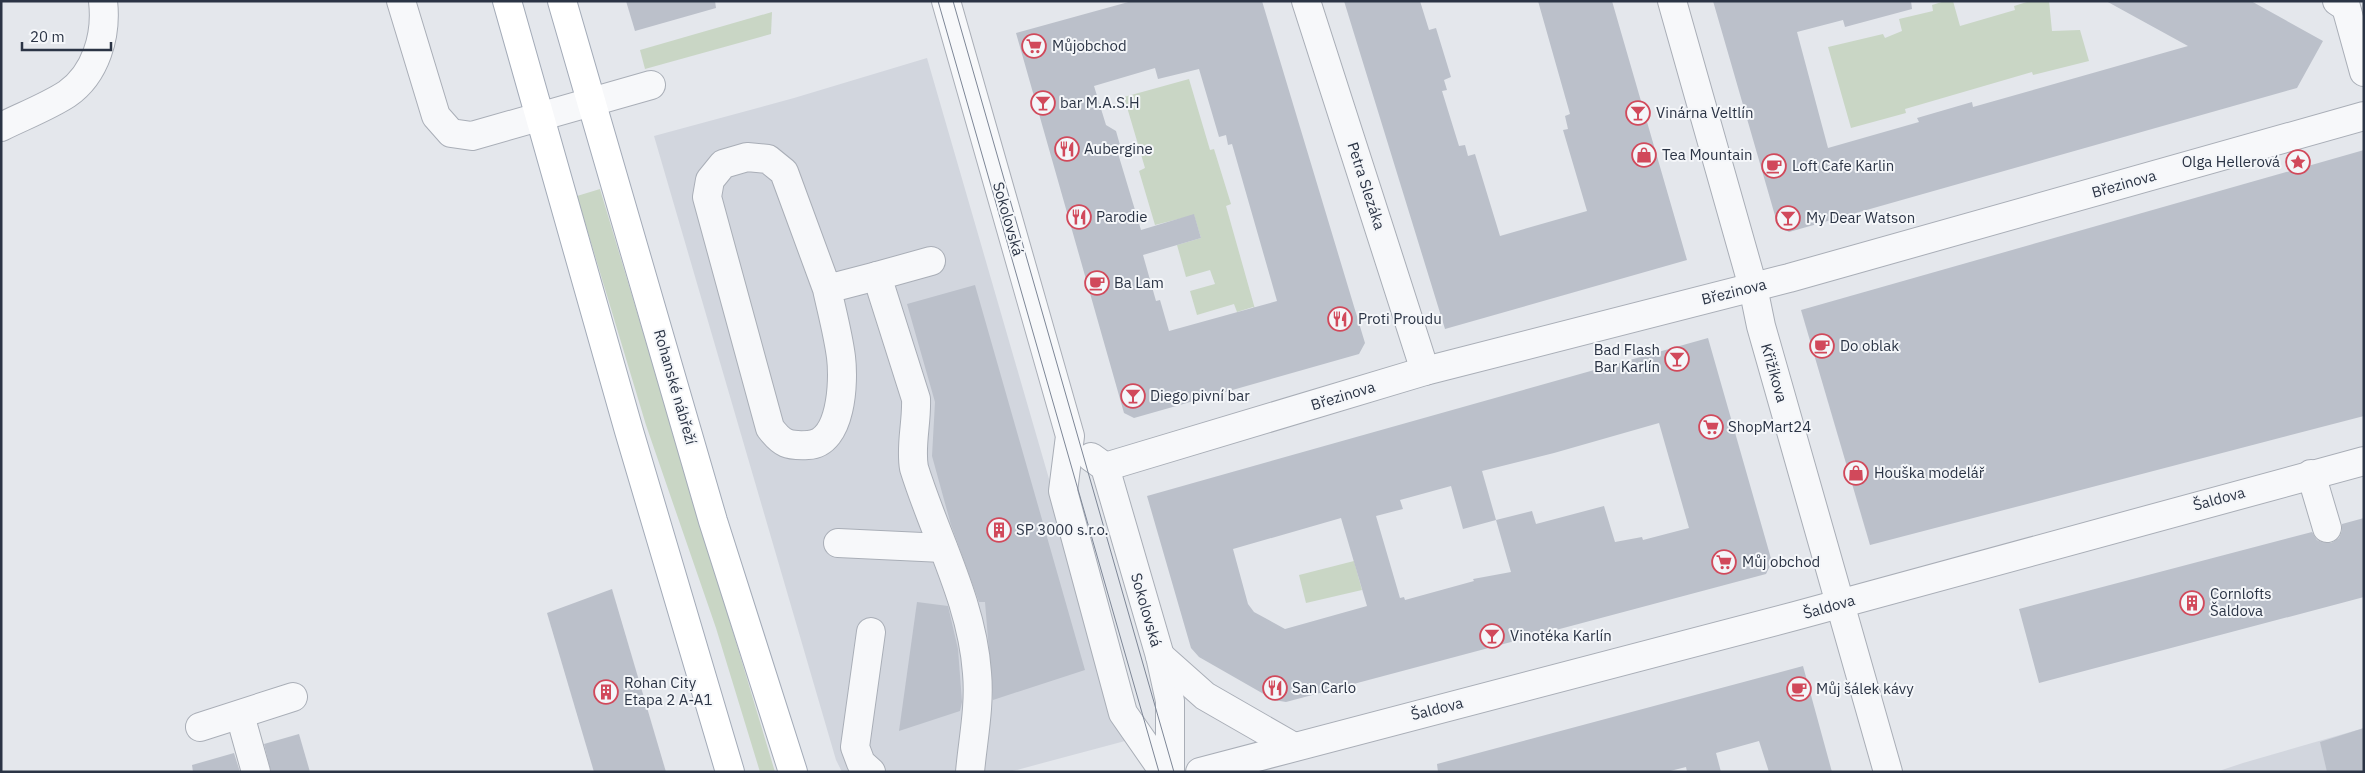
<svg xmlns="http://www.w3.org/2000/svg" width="2365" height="773" viewBox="0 0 2365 773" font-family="'IBM Plex Sans',sans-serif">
<rect width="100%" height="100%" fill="#e4e7ec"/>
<g fill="#d2d6de">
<polygon points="927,58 1125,741 1009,772 842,772 836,760 654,136 794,98"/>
<polygon points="2364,728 2364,772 2216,772 2243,763"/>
</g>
<g fill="#c9d6c5">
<polygon points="1945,1 1953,1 1960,26 2015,10 2014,6 2030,1 2049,1 2052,31 2080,30 2089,61 2033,75 2032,72 1905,109 1906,113 1851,128 1828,47 1883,34 1885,38 1902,31 1899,19 1933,11 1932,5"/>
<polygon points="772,12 771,34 645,69 640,50"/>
<polygon points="1189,79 1210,150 1214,149 1231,204 1226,206 1255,309 1253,307 1237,312 1234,304 1197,315 1190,291 1215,284 1210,270 1186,277 1177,245 1201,238 1194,215 1155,225 1139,171 1145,168 1124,97"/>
<polygon points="600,189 775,772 760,772 716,628 646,425 577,196"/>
<polygon points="1354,561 1362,590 1306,603 1299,575"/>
</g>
<g fill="#bbc0ca" fill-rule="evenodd">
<polygon points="626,1 715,1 716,8 635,31"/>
<path d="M1132 1H1262L1365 343 1359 354 1134 418 1124 413 1016 33ZM1155 68 1158 79 1199 69 1219 137 1226 135 1228 145 1232 144 1277 301 1169 331 1160 300 1156 301 1143 255 1201 238 1194 214 1141 230 1117 150 1120 145 1116 131 1106 125 1094 86Z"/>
<polygon points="1344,1 1420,1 1429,30 1436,28 1451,77 1444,80 1447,90 1442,91 1459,146 1465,145 1468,156 1475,154 1500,236 1587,211 1563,130 1568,129 1565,116 1570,114 1538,1 1612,1 1687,260 1445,329"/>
<polygon points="1713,1 1911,1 1912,9 1845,27 1843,20 1797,32 1828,148 1919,122 1917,118 1972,102 1973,107 2188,46 2106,1 2251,1 2323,41 2297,88 1789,232 1778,226"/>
<polygon points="2364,150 2364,416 1870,545 1801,310"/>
<polygon points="975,285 1085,670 993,700 985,602 979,602 951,525 932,456 935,402 907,304"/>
<path d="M1708 338 1772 562 1766 574 1286 702 1274 700 1199 657 1191 648 1147 496ZM1659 423 1689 528 1643 540 1642 537 1615 542 1604 506 1536 524 1532 511 1496 520 1482 471 1554 453ZM1451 486 1463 529 1496 520 1511 572 1473 579 1474 581 1405 600 1404 597 1400 598 1376 516 1403 509 1400 500ZM1341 518 1367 606 1285 629 1254 612 1248 604 1233 549Z"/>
<polygon points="2364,518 2364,597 2039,683 2019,609 2312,532 2317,540 2324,543 2331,543 2339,538 2342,531 2342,524"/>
<polygon points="612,589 666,772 594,772 547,613"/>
<polygon points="917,602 948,606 958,649 962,702 960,711 899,731"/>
<polygon points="1803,666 1832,772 1769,772 1759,741 1716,753 1721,772 1687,772 1686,767 1666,772 1438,772 1437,764"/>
<polygon points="2364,728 2364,772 2327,772 2320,742"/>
<polygon points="299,734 310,772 271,772 264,744"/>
<polygon points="234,753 240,772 193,772 192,765"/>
</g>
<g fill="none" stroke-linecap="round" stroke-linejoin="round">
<g stroke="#a9aeb7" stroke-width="30">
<g id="minor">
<polyline points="401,1 436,116 451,133 472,136 651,85"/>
<polyline points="946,1 1070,436 1063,491 1123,713 1164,772"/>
<polyline points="1306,1 1425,371"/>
<polyline points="1672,1 1753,287 1761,326 1888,772"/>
<polyline points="2337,1 2346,7 2364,72"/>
<path d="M1 127C23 116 47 107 67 94 96 74 107 35 103 1"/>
<path d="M931 261 877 276 916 399C917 423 910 446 914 468 935 536 972 601 977 673 980 706 973 739 970 772"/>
<path d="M827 289 784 172 768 159 747 157 723 164 710 180 707 197 770 428C782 444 788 446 808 445 842 444 844 381 841 357 838 334 832 312 827 289L877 276"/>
<polyline points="1091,457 1105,467 1160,656 1170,701 1170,772"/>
<polyline points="1105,467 1425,371 1789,278 2364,116"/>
<polyline points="2311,474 2327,528"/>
<polyline points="838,543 943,548"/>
<polyline points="1160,656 1205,696 1292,746"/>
<polyline points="240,715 256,772"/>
<polyline points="200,727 293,697"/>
<polyline points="871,772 861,763 855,747 871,632"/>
<polyline points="1200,772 1795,616 2364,461"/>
</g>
</g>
<g stroke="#a3abb8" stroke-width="30">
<g id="major">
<polyline points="507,1 629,431 730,772"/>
<polyline points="562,1 713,521 793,772"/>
</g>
</g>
<use href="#minor" stroke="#f7f8fa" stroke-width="28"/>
<use href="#major" stroke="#fff" stroke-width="28"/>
<g stroke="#7d8696" stroke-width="1">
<polyline points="938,1 1159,772"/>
<polyline points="953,1 1174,772"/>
</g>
</g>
<defs>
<g id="supermarket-ring" transform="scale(1.25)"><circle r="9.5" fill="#f4f6f9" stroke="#d1495b" stroke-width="1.5"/><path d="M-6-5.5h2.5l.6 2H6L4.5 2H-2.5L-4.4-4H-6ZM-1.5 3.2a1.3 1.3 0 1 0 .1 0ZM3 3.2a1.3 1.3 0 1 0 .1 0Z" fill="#d1495b"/></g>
<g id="bar-ring" transform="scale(1.25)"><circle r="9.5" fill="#f4f6f9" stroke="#d1495b" stroke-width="1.5"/><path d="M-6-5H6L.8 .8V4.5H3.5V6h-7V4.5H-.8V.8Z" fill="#d1495b"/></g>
<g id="restaurant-ring" transform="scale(1.25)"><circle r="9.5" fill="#f4f6f9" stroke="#d1495b" stroke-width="1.5"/><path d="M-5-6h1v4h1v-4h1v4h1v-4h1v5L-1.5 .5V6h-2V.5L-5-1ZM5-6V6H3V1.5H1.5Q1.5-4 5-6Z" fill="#d1495b"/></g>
<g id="shop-ring" transform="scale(1.25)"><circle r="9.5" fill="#f4f6f9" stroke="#d1495b" stroke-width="1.5"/><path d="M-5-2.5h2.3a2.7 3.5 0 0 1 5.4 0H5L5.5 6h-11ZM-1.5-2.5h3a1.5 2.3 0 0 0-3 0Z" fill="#d1495b"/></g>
<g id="sight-ring" transform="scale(1.25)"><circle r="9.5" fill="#f4f6f9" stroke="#d1495b" stroke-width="1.5"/><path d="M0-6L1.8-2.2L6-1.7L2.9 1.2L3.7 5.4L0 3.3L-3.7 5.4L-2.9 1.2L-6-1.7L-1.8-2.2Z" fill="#d1495b"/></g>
<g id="cafe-ring" transform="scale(1.25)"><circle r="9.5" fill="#f4f6f9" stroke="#d1495b" stroke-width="1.5"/><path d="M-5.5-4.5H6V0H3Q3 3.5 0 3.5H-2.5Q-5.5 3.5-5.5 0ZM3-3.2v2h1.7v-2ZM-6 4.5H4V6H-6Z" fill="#d1495b"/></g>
<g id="building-ring" transform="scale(1.25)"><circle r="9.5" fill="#f4f6f9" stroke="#d1495b" stroke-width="1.5"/><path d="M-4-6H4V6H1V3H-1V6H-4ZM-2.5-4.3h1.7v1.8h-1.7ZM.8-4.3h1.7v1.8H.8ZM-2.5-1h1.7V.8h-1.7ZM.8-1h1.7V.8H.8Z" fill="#d1495b"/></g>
</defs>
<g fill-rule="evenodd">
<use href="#supermarket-ring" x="1034" y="46"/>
<use href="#bar-ring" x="1043" y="103"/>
<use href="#bar-ring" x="1638" y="113"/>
<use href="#restaurant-ring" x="1067" y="149"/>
<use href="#shop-ring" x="1644" y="155"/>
<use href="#sight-ring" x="2298" y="162"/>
<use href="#cafe-ring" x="1774" y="166"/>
<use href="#restaurant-ring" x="1079" y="217"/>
<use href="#bar-ring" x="1788" y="218"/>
<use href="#cafe-ring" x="1097" y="283"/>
<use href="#restaurant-ring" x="1340" y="319"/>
<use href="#cafe-ring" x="1822" y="346"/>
<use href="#bar-ring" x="1677" y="359"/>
<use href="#bar-ring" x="1133" y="396"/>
<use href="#supermarket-ring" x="1711" y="427"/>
<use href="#shop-ring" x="1856" y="473"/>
<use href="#building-ring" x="999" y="530"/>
<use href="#supermarket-ring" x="1724" y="562"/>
<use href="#building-ring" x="2192" y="603"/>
<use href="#bar-ring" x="1492" y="636"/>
<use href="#restaurant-ring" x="1275" y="688"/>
<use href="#cafe-ring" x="1799" y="689"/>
<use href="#building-ring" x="606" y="692"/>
</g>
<g text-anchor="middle" stroke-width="4" stroke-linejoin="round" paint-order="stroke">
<g font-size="15" fill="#2b3445" stroke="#f4f6f9" text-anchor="start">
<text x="1052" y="51">Můjobchod</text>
<text x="1060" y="108">bar M.A.S.H</text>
<text x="1656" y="118">Vinárna Veltlín</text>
<text x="1084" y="154">Aubergine</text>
<text x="1662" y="160">Tea Mountain</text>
<text x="2280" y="167" text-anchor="end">Olga Hellerová</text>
<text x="1792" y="171">Loft Cafe Karlin</text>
<text x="1096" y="222">Parodie</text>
<text x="1806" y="223">My Dear Watson</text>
<text x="1114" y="288">Ba Lam</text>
<text x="1358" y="324">Proti Proudu</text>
<text x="1840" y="351">Do oblak</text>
<text x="1660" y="355" text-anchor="end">Bad Flash<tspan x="1660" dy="17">Bar Karlín</tspan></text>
<text x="1150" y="401">Diego pivní bar</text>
<text x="1728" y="432">ShopMart24</text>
<text x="1874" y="478">Houška modelář</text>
<text x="1016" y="535">SP 3000 s.r.o.</text>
<text x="1742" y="567">Můj obchod</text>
<text x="2210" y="599">Cornlofts<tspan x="2210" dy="17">Šaldova</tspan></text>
<text x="1510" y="641">Vinotéka Karlín</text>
<text x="624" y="688">Rohan City<tspan x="624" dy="17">Etapa 2 A-A1</tspan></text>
<text x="1292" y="693">San Carlo</text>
<text x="1816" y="694">Můj šálek kávy</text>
</g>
<g font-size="15" fill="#2b3445" stroke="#f4f6f9">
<text transform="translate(2124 184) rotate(-16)" y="5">Březinova</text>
<text transform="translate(1366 186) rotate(72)" y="5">Petra Slezáka</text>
<text transform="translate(1008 219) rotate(74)" y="5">Sokolovská</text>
<text transform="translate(1734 292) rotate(-14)" y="5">Březinova</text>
<text transform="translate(1774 373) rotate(74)" y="5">Křižíkova</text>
<text transform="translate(675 387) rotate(74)" y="5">Rohanské nábřeží</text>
<text transform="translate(1343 396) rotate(-17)" y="5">Březinova</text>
<text transform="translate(2219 499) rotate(-15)" y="5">Šaldova</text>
<text transform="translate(1829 607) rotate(-16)" y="5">Šaldova</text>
<text transform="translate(1146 610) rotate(74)" y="5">Sokolovská</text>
<text transform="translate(1437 709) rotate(-14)" y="5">Šaldova</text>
</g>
</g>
<rect width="2365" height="773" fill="none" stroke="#2b3445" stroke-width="5"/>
<path d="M22 42v8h89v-8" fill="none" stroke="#2b3445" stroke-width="2.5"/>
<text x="30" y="42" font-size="15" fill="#2b3445" stroke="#f4f6f9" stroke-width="4" paint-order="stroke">20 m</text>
</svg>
